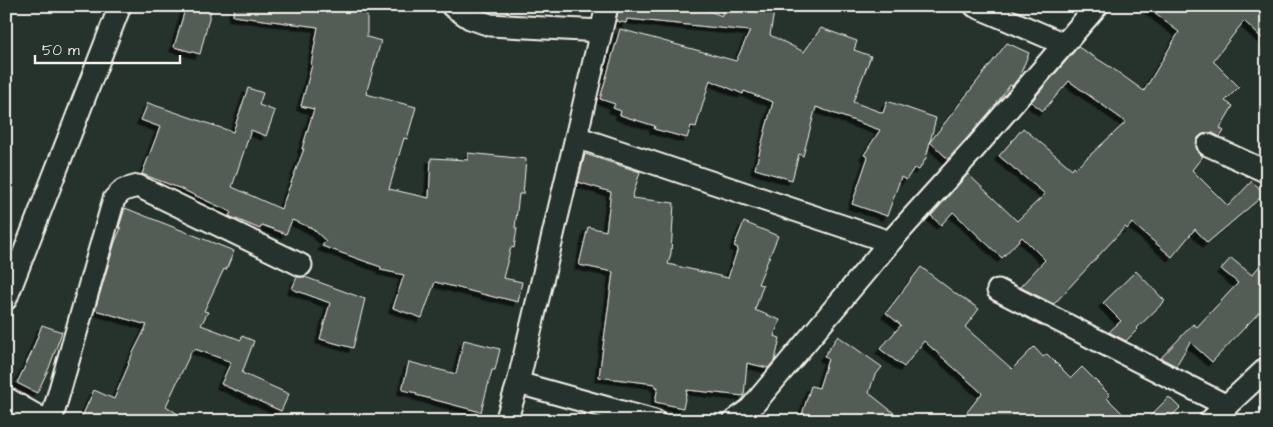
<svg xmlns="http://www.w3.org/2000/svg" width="1273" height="427" viewBox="0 0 1273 427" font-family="'Architects Daughter',sans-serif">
<defs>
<filter id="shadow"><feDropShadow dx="-4.5" dy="4.5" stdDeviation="0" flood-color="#0009"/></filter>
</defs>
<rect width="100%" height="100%" fill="#26332d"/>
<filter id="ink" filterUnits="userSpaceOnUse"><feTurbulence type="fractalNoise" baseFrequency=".02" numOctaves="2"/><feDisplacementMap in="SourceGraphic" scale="10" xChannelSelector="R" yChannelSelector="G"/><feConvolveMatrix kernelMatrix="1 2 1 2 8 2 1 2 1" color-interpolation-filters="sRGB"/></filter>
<g filter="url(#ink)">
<g fill="#525c55" stroke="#f4f1e8" filter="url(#shadow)">
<polygon points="186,6 212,6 200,54 174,47"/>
<polygon points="234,6 367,6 367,37 381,41 366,94 416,107 407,139 404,138 389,189 429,198 431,158 468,160 468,153 526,159 523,194 519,194 515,228 517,228 514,248 511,247 503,278 522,282 518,302 498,297 498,298 435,282 422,318 393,308 404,275 381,270 381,267 322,246 326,241 312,228 292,220 286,234 262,225 260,229 229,216 231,212 179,188 142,174 160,127 141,120 148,103 233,132 248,88 263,93 259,105 275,111 266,136 251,130 232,187 281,209 304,149 302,149 314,109 301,106 312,65 311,65 318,27 233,16"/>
<polygon points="619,6 697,6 722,16 723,6 775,6 770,35 804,52 821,28 857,41 854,50 871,56 853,102 883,113 887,101 936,118 926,158 919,170 914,168 906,180 901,177 887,216 852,204 868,157 864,155 880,130 816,107 803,156 799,154 792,180 755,169 773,102 744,91 743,94 710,80 696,127 691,126 687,138 654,129 655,126 620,115 621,111 613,108 615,104 600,99 620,29 736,61 750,31 627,19 626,23 616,21"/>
<polygon points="1145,6 1267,6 1267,43 1244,21 1213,61 1239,87 1225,101 1233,106 1220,128 1224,131 1220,137 1213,133 1206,133 1201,135 1197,139 1196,147 1198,153 1203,156 1192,170 1228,206 1252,181 1265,194 1207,243 1195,229 1172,257 1132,223 1127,229 1125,227 1054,304 1020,287 1045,260 1022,237 1002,258 953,212 941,225 931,216 968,174 1017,221 1045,194 999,156 1023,128 1072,169 1074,166 1076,168 1126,122 1069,81 1043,111 1031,102 1078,47 1112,68 1144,91 1179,32"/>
<polygon points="1007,43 1029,53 1019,77 1012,86 1010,85 991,111 948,159 930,142"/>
<polygon points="585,154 640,172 632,198 674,203 671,253 668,264 728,278 738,248 734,246 744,222 778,236 758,284 763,285 755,310 780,320 774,336 780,338 775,360 768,368 747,363 744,396 687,390 683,408 655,402 658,387 655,387 655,384 599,377 613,272 579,265 588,227 606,231 611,192 578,182"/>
<polygon points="125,208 234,251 226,270 224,269 204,311 208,312 201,325 241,340 242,336 254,341 242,373 289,394 281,411 221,384 231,362 195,349 194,351 192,350 166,406 188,421 80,421 94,390 114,399 129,364 128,363 147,325 95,310 115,242 121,228 119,227"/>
<polygon points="1267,257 1267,304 1212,362 1190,342 1176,366 1161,358 1193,324 1197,327 1238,283 1221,269 1231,258 1252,275"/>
<polygon points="921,267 960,297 960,296 979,309 965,327 1012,369 1034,347 1043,357 1047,354 1071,378 1082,367 1110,395 1107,398 1130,421 960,421 982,393 924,341 904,367 880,349 901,325 886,313"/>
<polygon points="1136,271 1165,301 1137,328 1138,329 1126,341 1109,332 1121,321 1103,303"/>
<polygon points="297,277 305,277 365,299 353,348 320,339 330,303 292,289"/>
<polygon points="42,325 62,332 49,368 37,393 17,383 31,354"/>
<polygon points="838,336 882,367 874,377 869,393 904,421 800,421 811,386 819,388 828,359 824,356"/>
<polygon points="464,340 500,349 495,370 492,370 481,412 416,395 417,393 402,390 409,362 456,374"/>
<polygon points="1169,397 1180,408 1166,421 1145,421"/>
</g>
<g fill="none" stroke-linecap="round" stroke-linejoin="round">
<g stroke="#f4f1e8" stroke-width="25">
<g id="minor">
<polyline points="452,6 470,18 490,25 601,31"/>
<polyline points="975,6 1064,44"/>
<polyline points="576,137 890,242"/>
<polyline points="1208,145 1267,172"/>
<polyline points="998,290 1227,406"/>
<polyline points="6,299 120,6"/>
<polyline points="518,383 655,421"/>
<polyline points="6,398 46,421"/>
<polyline points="51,421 114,199 123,190 138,186 301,265"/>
<polyline points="506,421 518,383 607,6"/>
<polyline points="734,421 750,409 890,242 975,148 1097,6"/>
<polyline points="1210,421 1267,368"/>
</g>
</g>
<use href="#minor" stroke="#26332d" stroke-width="21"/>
</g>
</g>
<rect width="1273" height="427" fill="none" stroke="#26332d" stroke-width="25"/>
<rect x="12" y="12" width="1248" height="402" fill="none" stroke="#f4f1e8" stroke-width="2" filter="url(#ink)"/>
<path d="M35 55v8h145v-8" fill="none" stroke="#f4f1e8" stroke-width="2.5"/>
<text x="42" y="55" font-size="15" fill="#f4f1e8" stroke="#26332d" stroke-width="4" paint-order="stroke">50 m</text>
</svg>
